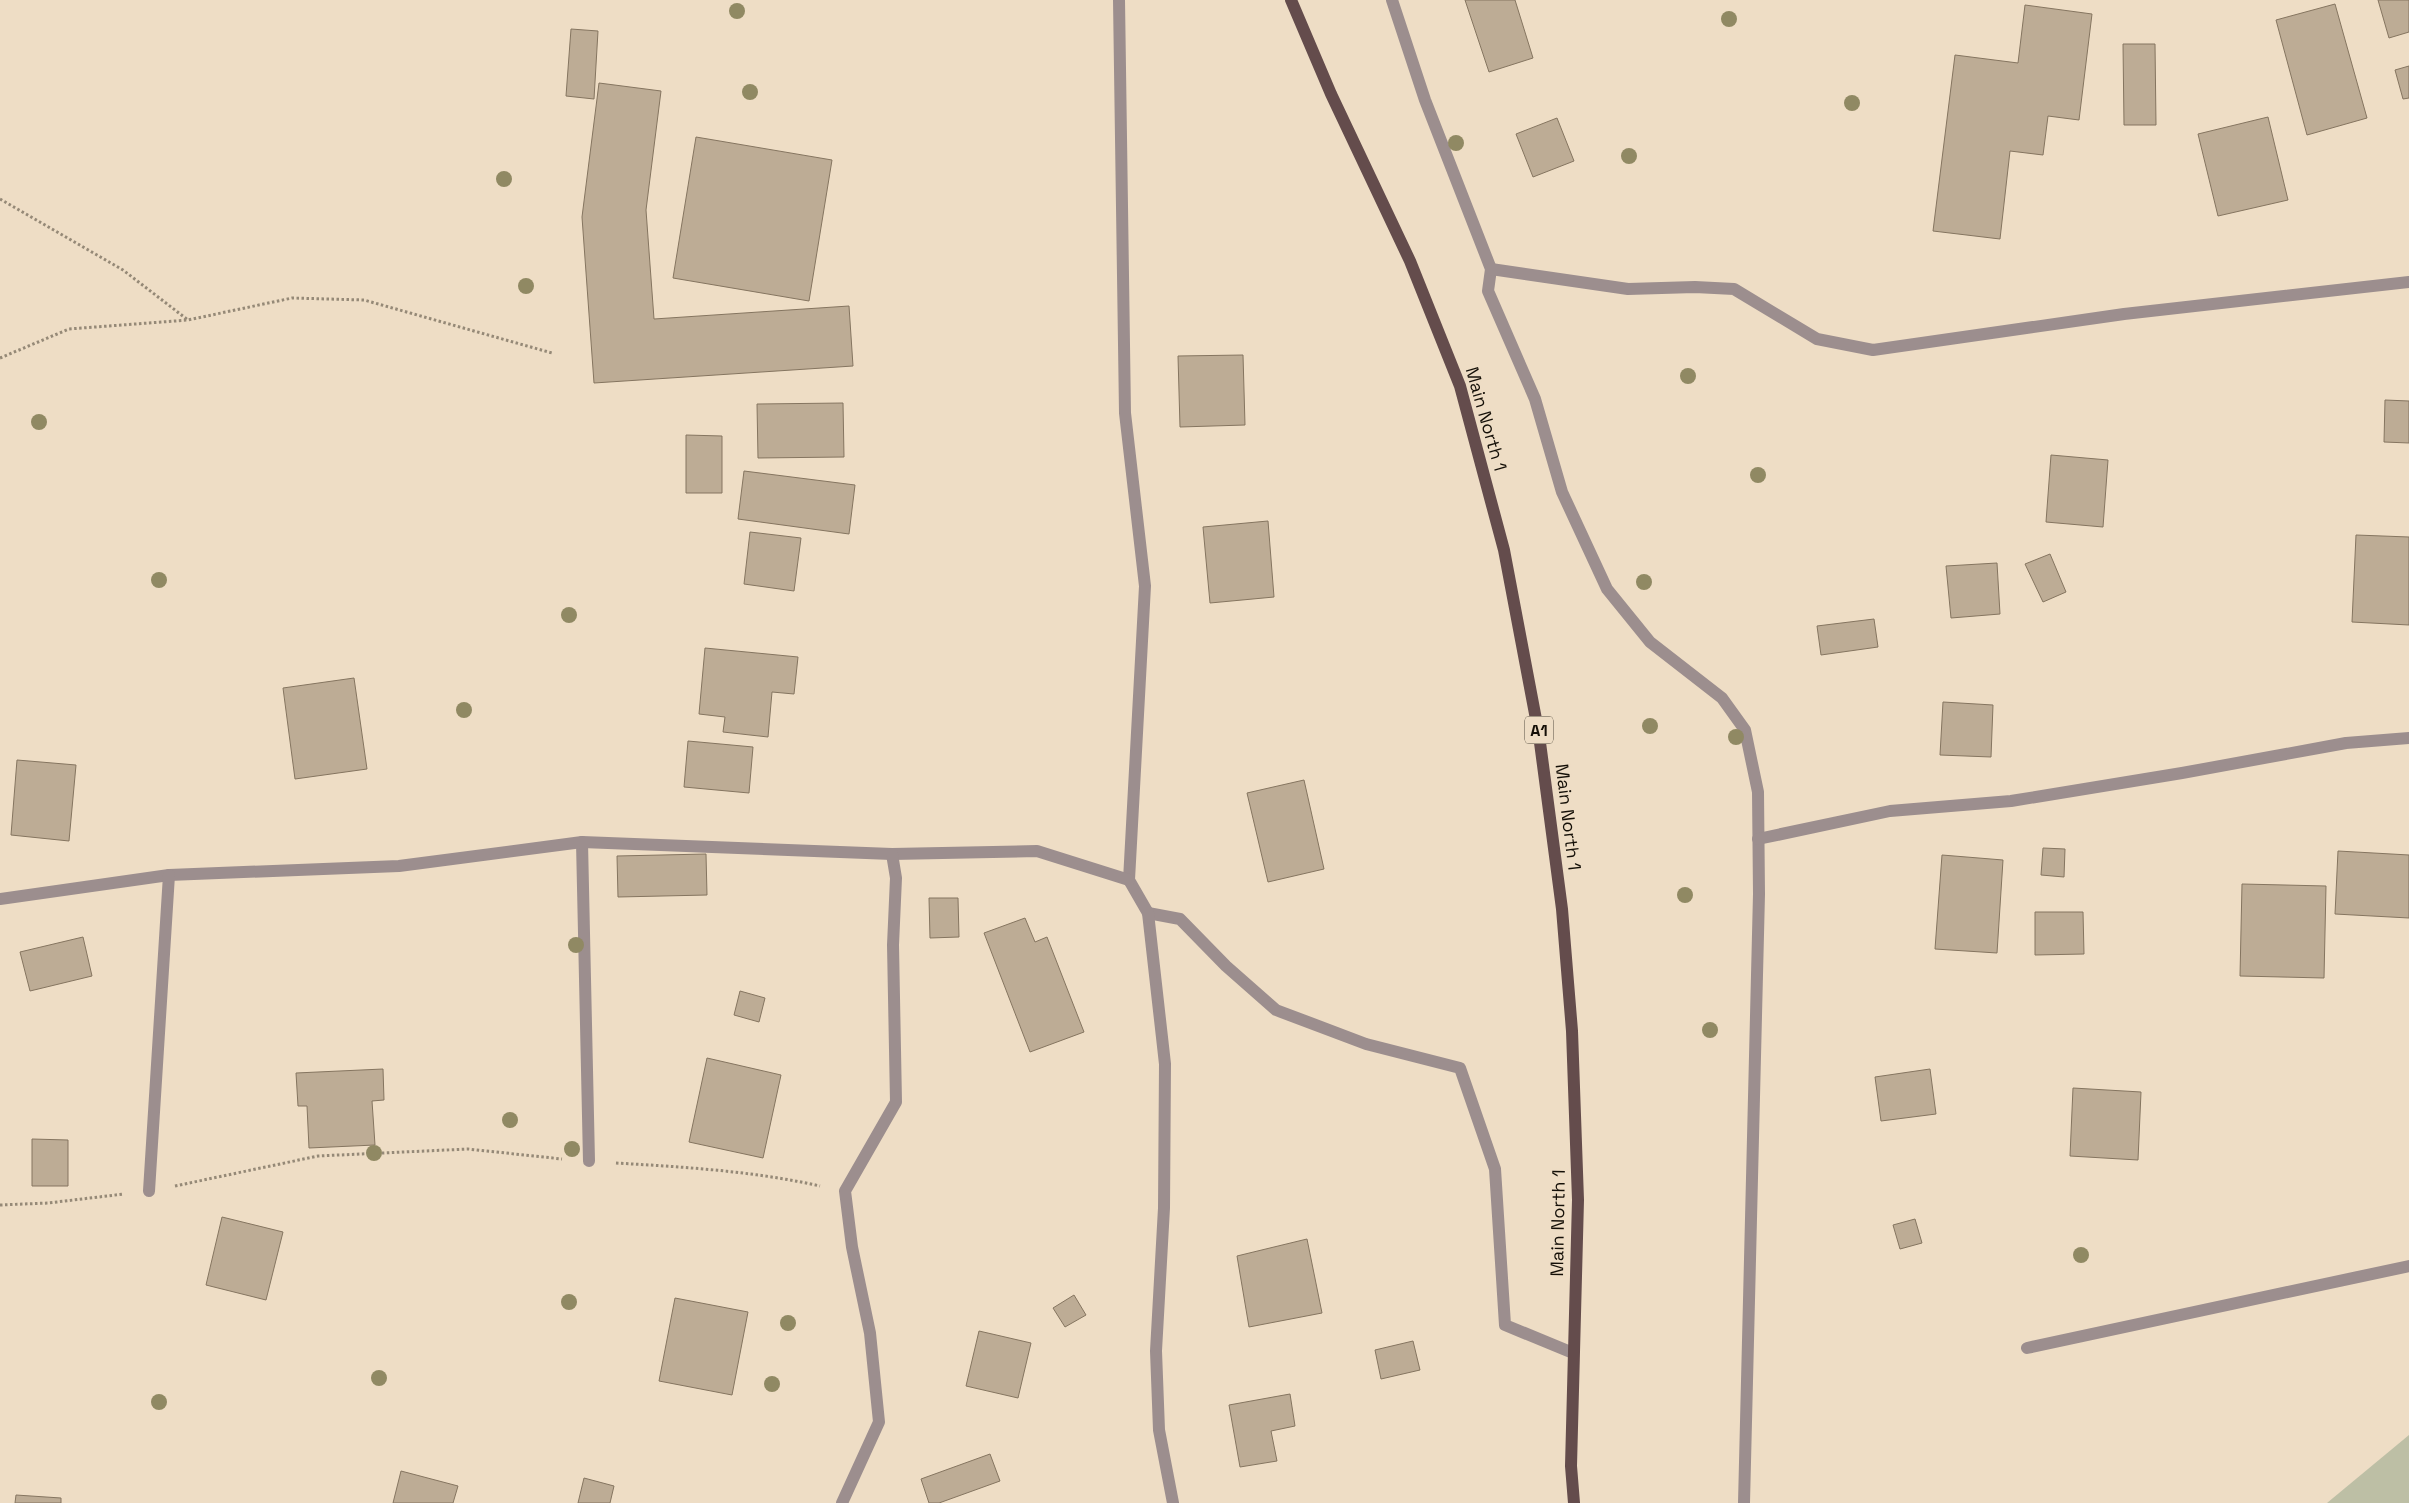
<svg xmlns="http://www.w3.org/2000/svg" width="2409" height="1503" viewBox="0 0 2409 1503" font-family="'Space Grotesk',sans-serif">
<rect width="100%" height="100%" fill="#eeddc5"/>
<polygon fill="#bdbfa5" points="2409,1435 2409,1503 2327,1503"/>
<g fill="#bdac95" stroke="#857560">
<polygon points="1465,0 1515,0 1533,58 1489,72"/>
<polygon points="2378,0 2409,0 2409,32 2389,38"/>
<polygon points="2335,4 2367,118 2307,135 2276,20"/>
<polygon points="2025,5 2092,14 2079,120 2048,116 2043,155 2010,151 2000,239 1933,231 1955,55 2018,63"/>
<polygon points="571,29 598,31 594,99 566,96"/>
<polygon points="2123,44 2155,44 2156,125 2124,125"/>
<polygon points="2409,66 2409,98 2403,99 2395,70"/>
<polygon points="599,83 661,91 646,210 654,319 849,306 853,366 594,383 582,217"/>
<polygon points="2268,117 2288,200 2218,216 2198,134"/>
<polygon points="1557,118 1574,161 1533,177 1516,134"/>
<polygon points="696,137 832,160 809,301 673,278"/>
<polygon points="1243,355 1245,425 1180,427 1178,356"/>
<polygon points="2385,400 2409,401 2409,443 2384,442"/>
<polygon points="843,403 844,457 758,458 757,404"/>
<polygon points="686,435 722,436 722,493 686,493"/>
<polygon points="2051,455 2108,460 2103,527 2046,522"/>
<polygon points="744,471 855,485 849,534 738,519"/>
<polygon points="1268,521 1274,597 1210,603 1203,527"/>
<polygon points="750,532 801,538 794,591 744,584"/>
<polygon points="2356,535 2409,537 2409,625 2352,622"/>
<polygon points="2050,554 2066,592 2043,602 2025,564"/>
<polygon points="1997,563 2000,614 1951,618 1946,566"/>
<polygon points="1874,619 1878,647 1821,655 1817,626"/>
<polygon points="705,648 798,657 794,694 772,692 768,737 723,732 725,717 699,714"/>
<polygon points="354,678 367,769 295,779 283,688"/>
<polygon points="1943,702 1993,705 1991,757 1940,755"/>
<polygon points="688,741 753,747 749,793 684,787"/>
<polygon points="17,760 76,765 69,841 11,835"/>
<polygon points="1304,780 1324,869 1268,882 1247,793"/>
<polygon points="2043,848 2065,849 2064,877 2041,875"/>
<polygon points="2338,851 2409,855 2409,918 2335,914"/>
<polygon points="706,854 707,895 618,897 617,856"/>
<polygon points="1942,855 2003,860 1997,953 1935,949"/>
<polygon points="2242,884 2326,886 2324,978 2240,976"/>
<polygon points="929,898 958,898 959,937 930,938"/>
<polygon points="2035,912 2083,912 2084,954 2035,955"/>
<polygon points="1025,918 1035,942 1047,937 1084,1032 1030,1052 984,933"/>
<polygon points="83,937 92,976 30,991 20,952"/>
<polygon points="740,991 765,998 759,1022 734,1015"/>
<polygon points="707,1058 781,1075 763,1158 689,1142"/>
<polygon points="383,1069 384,1100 372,1101 375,1145 309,1148 307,1106 298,1106 296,1073"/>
<polygon points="1930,1069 1936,1114 1881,1121 1875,1077"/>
<polygon points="2073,1088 2141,1092 2138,1160 2070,1156"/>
<polygon points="32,1139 68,1140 68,1186 32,1186"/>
<polygon points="222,1217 283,1232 266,1300 206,1285"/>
<polygon points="1915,1219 1922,1243 1900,1249 1893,1225"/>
<polygon points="1307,1239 1322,1313 1249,1327 1237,1256"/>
<polygon points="1074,1295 1086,1315 1065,1327 1053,1308"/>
<polygon points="675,1298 748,1312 732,1395 659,1381"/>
<polygon points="979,1331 1031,1343 1018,1398 966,1386"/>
<polygon points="1413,1341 1420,1370 1381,1379 1375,1350"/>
<polygon points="1290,1394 1295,1426 1271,1431 1277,1461 1240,1467 1229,1405"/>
<polygon points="990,1454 1000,1481 939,1503 929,1503 921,1479"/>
<polygon points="401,1471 458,1486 453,1503 393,1503"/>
<polygon points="584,1478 614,1486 610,1503 578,1503"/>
<polygon points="16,1495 61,1498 61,1503 15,1503"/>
</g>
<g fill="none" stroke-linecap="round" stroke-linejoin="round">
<g stroke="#958977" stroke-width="3" stroke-dasharray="2.5 2.5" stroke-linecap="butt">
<polyline points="0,199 123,270 188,320"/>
<polyline points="0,358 69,329 188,320 292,298 364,300 552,353"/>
<path d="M616 1163C684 1167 753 1171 820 1186"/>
<polyline points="175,1186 318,1156 468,1149 562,1159"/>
<polyline points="0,1205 48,1203 124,1194"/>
</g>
<polyline stroke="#9c8e8e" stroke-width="12" points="1148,913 1180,919 1226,966 1276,1010 1366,1044 1460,1068 1495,1169 1505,1325 1573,1353"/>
<g stroke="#9c8e8e" stroke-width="12">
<polyline points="1119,0 1125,413 1145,586 1129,880 1148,913 1165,1064 1164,1208 1156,1351 1159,1430 1173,1503"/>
<polyline points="1392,0 1425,100 1491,269 1488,291 1535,399 1562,492 1607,589 1650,642 1722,698 1745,730 1758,792 1759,894 1744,1503"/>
<polyline points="1491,269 1628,289 1695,287 1734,289 1817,339 1873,350 2124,314 2409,282"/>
<polyline points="1758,839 1890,811 2011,801 2182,773 2346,743 2409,738"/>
<polyline points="582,842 589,1161"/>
<polyline points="0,899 169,875 399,866 582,842 892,854 1037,851 1129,880"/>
<polyline points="149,1191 169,875"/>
<polyline points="2027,1348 2409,1266"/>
<polyline points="842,1503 879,1422 870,1333 852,1247 845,1191 896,1102 893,945 896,878 892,854"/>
</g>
<polyline stroke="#644c4c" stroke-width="12" points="1291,0 1331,94 1410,261 1460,386 1504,550 1539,735 1562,909 1572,1031 1578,1200 1571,1466 1574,1503"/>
</g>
<g fill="#908963">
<circle cx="737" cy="11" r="8"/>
<circle cx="1729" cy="19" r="8"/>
<circle cx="750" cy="92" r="8"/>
<circle cx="1852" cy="103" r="8"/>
<circle cx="1456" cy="143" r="8"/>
<circle cx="1629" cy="156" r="8"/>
<circle cx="504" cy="179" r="8"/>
<circle cx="526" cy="286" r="8"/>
<circle cx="1688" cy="376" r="8"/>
<circle cx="39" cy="422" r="8"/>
<circle cx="1758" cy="475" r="8"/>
<circle cx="159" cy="580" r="8"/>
<circle cx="1644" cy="582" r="8"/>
<circle cx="569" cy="615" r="8"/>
<circle cx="464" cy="710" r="8"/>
<circle cx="1650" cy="726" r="8"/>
<circle cx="1736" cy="737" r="8"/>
<circle cx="1685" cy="895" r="8"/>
<circle cx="576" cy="945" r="8"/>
<circle cx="1710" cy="1030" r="8"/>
<circle cx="510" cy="1120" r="8"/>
<circle cx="572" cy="1149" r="8"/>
<circle cx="374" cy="1153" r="8"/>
<circle cx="2081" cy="1255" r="8"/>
<circle cx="569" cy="1302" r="8"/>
<circle cx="788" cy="1323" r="8"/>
<circle cx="379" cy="1378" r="8"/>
<circle cx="772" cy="1384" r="8"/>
<circle cx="159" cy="1402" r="8"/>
</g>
<g text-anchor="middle" stroke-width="5" stroke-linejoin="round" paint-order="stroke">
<rect fill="#eeddc5" stroke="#554d40" stroke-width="1" x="1525" y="716.5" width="28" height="27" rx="4"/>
<g font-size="16" font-weight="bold" fill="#140f07">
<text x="1539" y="736">A1</text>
</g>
<g font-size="18" fill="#140f07" stroke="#eeddc5">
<text transform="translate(1486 419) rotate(74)" y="6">Main North 1</text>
<text transform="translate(1568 817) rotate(83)" y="6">Main North 1</text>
<text transform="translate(1558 1223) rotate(-89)" y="6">Main North 1</text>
</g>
</g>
</svg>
